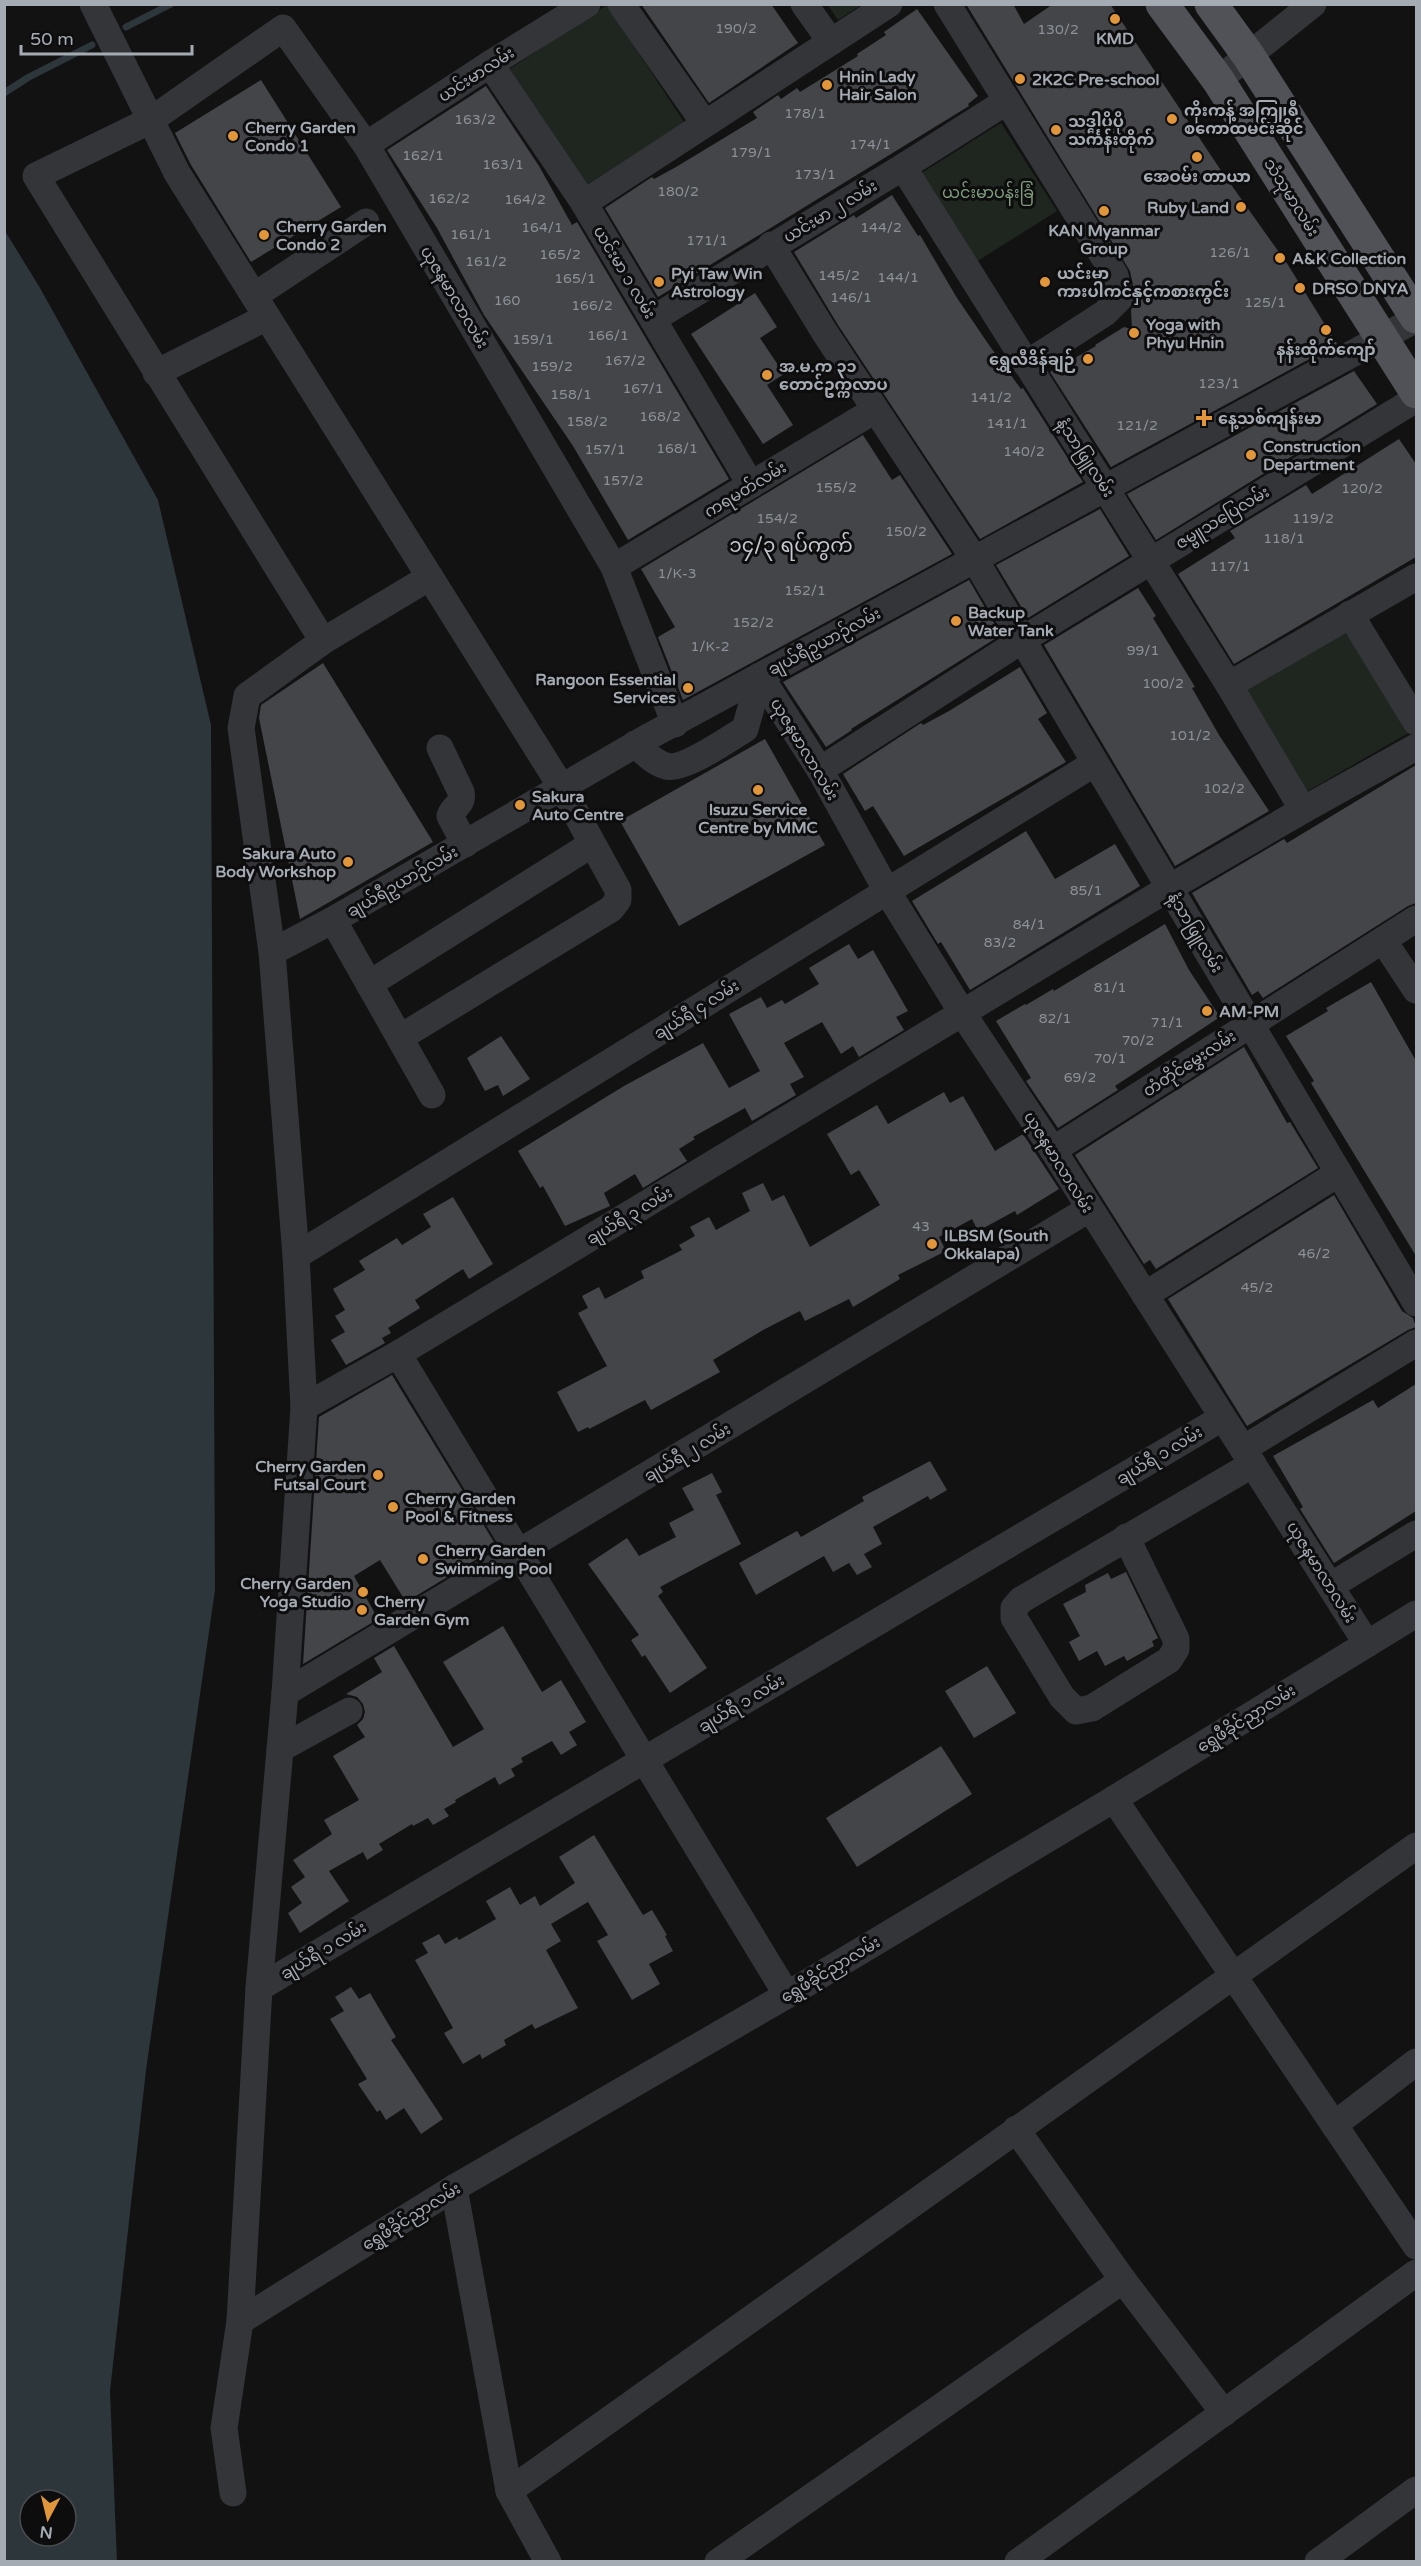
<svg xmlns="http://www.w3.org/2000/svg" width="1421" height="2566" viewBox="0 0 1421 2566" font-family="'Varela Round','Noto Sans Myanmar',sans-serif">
<rect width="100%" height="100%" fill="#121213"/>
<g fill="#1f261f">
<polygon points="607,5 684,122 585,186 508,70"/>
<polygon points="828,5 861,5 838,20"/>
<polygon points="1001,123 1057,211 976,262 920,174"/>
<polygon points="1348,627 1410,732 1306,792 1244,688"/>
</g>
<path fill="#2d363b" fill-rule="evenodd" d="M5 231 40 288 158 500 211 725 215 1590 146 2070 110 2391 117 2562 4 2561ZM30 2500H66V2536H30Z"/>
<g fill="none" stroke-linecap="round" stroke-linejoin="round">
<g stroke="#2d363b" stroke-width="7">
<polyline points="126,27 171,4"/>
<polyline points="4,93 29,77 92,45"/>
</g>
</g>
<g fill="#444549">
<polygon points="641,4 771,4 798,43 709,103"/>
<polygon points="966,4 1013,4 1024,24 1053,4 1110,4 1220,169 1288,265 1337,344 1111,467 1050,372 1096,346 1095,345 1124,327 1132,329 1131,310 1135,303 1135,295 1130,271"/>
<polygon points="917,9 978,96 968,104 969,106 658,297 605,208 652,177 654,179 676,167 757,118 753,112 778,95 781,99 797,88 800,92 858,56 857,54 886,35 884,32"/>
<polygon points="261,80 341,207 251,262 191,165 175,133"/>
<polygon points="486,86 539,166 572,225 577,222 729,479 628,540 573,446 484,315 437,228 387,150"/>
<polygon points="892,195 918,236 920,235 957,298 989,345 1021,389 1023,388 1083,482 980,539 838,325 794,252 854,215 856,218"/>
<polygon points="755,293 777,327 760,338 784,374 767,385 793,425 763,444 691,334"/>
<polygon points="1354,371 1377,404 1156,540 1127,494"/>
<polygon points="863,435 892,480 900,475 952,554 683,700 658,637 675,627 641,569"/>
<polygon points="1399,439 1416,464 1416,557 1234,664 1178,574 1235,538 1230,531 1306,485 1312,494"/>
<polygon points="1100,509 1129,556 1028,618 996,565"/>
<polygon points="969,580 1001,635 851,729 852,730 826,747 783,682"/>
<polygon points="1138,588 1156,616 1153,618 1195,687 1192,688 1219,735 1269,811 1175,866 1044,645"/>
<polygon points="323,663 433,842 300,919 259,718 261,705"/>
<polygon points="1020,667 1047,713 1038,719 1066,762 904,856 873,806 865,811 843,774 921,723 923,725 949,711"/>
<polygon points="765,739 825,845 679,926 620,821"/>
<polygon points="1416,765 1416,903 1408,906 1263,998 1258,991 1252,995 1192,893 1284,839 1287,843"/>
<polygon points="1026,831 1055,879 1115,844 1140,886 970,990 941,942 938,944 912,901"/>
<polygon points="1165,924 1189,970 1220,1017 1115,1086 1118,1090 1058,1128 1026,1081 1031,1078 996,1021 1025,1004 1026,1005 1053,989 1054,991"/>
<polygon points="849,944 858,959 873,950 908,1011 896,1017 904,1030 859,1057 853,1046 841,1054 822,1022 784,1043 804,1077 790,1084 796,1095 752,1121 745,1108 693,1137 695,1139 679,1149 687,1161 643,1188 635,1174 604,1193 610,1206 565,1226 543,1186 540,1188 518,1151 624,1086 703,1043 729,1088 760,1071 729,1014 761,997 767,1008 782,1000 785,1004 819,984 809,968"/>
<polygon points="1371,982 1416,1061 1416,1256 1311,1083 1314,1081 1286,1036 1328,1011 1326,1008"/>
<polygon points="501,1036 530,1079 503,1096 498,1085 485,1091 467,1058"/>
<polygon points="1244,1047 1287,1123 1290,1122 1318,1168 1156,1269 1150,1260 1144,1264 1075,1155"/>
<polygon points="944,1092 950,1103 963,1096 995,1151 1023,1134 1059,1189 1017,1215 1015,1211 978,1231 972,1219 939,1237 946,1251 898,1275 900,1279 853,1307 849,1299 805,1321 800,1311 765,1329 713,1360 720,1372 651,1410 645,1400 589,1429 588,1427 578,1432 557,1392 607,1366 578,1313 588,1308 582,1296 599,1287 605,1299 644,1278 641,1271 682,1250 679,1245 695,1236 690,1227 709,1217 716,1230 750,1211 742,1193 763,1183 772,1201 784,1195 810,1247 880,1205 859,1170 851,1175 827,1134 877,1105 888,1124"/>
<polygon points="1334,1195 1402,1311 1413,1318 1416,1327 1408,1330 1247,1426 1168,1299"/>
<polygon points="453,1197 493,1264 469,1279 463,1269 415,1300 420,1308 388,1328 391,1333 382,1338 385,1343 346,1365 331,1340 345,1332 335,1316 345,1310 333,1289 365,1270 359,1261 397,1238 402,1245 431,1227 423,1214"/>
<polygon points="392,1375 497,1547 406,1602 380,1560 354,1576 378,1619 303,1664 319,1417"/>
<polygon points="1416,1384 1416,1511 1334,1563 1300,1509 1303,1507 1273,1456 1373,1400 1378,1408"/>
<polygon points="930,1461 947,1490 930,1500 928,1496 873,1527 882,1544 864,1554 872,1567 857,1575 849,1563 833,1572 824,1556 756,1595 739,1563 797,1531 801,1537 864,1501 862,1497"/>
<polygon points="712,1473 722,1492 716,1495 741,1544 660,1587 663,1592 658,1596 707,1668 670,1693 645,1655 642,1657 631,1640 639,1635 588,1564 627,1538 639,1556 676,1537 669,1523 694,1510 682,1488"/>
<polygon points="1126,1572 1158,1638 1152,1641 1154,1646 1127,1661 1124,1656 1105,1666 1097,1651 1079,1661 1069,1642 1080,1636 1063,1604 1086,1592 1085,1585 1108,1573 1111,1579"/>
<polygon points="503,1626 542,1692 561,1680 586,1722 569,1732 577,1745 561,1755 552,1741 521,1758 523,1762 511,1769 515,1776 499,1785 495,1777 455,1800 456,1802 444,1809 449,1816 433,1825 428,1818 413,1826 412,1824 379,1844 383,1850 367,1860 363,1852 329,1871 349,1901 300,1933 288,1913 302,1903 291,1887 305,1877 293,1860 332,1834 324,1820 359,1800 333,1756 365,1737 357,1725 363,1719 365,1712 363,1704 357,1697 346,1694 382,1672 374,1658 394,1646 453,1747 484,1729 443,1662"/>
<polygon points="987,1666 1016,1713 974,1738 945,1691"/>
<polygon points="941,1746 972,1794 857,1867 826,1818"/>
<polygon points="594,1835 643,1915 652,1910 667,1935 665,1936 673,1951 649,1964 660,1984 632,2000 597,1941 608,1935 588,1902 551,1924 561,1941 546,1950 578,2008 535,2029 532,2024 504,2040 506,2045 482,2059 480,2054 463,2064 444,2033 453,2028 415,1960 428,1953 422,1943 439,1934 445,1944 457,1937 459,1940 496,1919 486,1901 510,1887 520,1905 535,1896 540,1906 575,1883 559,1857"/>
<polygon points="351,1987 359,1999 370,1993 396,2037 391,2040 443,2119 421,2134 404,2108 386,2120 380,2110 377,2112 358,2084 367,2079 330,2019 344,2011 335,1997"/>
</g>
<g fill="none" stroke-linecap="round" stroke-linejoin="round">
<g stroke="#333538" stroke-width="27">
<polyline points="93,4 177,173 562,788 618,890 618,900 611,909 401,1037"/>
<polyline points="621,4 705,124"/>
<polyline points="804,4 831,42"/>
<polyline points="947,4 1115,275 1120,298 1105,313 1026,364"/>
<polyline points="490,64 584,203 751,485"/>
<polyline points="1218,80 1313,4"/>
<polyline points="366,145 490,64 587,4"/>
<polyline points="903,167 1229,685 1303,810"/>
<polyline points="584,203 889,4"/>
<polyline points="771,245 825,333 975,560 1416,1303"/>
<polyline points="254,296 366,222"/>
<polyline points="653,319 903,167 1007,101"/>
<polyline points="156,373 267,317"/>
<polyline points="614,567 875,410"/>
<polyline points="1350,614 1416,722"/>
<polyline points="323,641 36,176 151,120 283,28 366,145 614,567 675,724"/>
<polyline points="760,676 820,770 887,891 963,1014 1053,1150 1367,1644"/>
<polyline points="1229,685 1416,577"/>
<path d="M635 744C644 752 654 763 666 766 683 771 729 739 745 729L760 676"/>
<path d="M440 748 461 792C464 805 453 806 450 816L465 844"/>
<polyline points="820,770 1022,640 1416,399"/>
<polyline points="333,920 432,1095"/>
<polyline points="1383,940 1416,990"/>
<polyline points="272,952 333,920 650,736 1416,319"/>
<polyline points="369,984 592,844"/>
<polyline points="1053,1150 1416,919"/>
<polyline points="296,1256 1095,763"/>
<polyline points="1145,1295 1339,1173"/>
<polyline points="398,1354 787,1995"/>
<polyline points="304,1407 398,1354 1169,888 1303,810 1416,747"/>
<polyline points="1243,1449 1416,1343"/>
<polyline points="1126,1537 1176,1639 1176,1649 1169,1660 1092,1708 1076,1711 1062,1697 1014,1618 1014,1608 1021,1600 1253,1464"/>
<polyline points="1332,1585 1416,1534"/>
<polyline points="285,1693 1089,1209"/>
<polyline points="280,1749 349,1711"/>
<polyline points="1114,1799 1416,2246"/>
<polyline points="259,1988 1222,1418"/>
<polyline points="1334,2125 1416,2062"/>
<polyline points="1016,2129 1123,2280 1224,2413"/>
<polyline points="454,2188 509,2491 548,2562"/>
<polyline points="240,2321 454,2188 787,1995 1114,1799 1416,1614"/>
<polyline points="509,2491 1416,1846"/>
<polyline points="233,2493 224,2428 240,2321 259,1988 285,1693 304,1407 296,1256 272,952 241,728 247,696 323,641 430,577"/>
<polyline points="718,2562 1123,2280"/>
<polyline points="1018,2562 1416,2273"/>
<polyline points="1318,2562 1416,2490"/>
</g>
<g stroke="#505257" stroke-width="33">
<polyline points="1162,4 1218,80 1416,392"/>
<polyline points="1211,4 1248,55 1416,317"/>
</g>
</g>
<g fill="#e1963c" stroke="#0d0d0e" stroke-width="2">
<circle cx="1115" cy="19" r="6"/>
<circle cx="1020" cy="79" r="6"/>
<circle cx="827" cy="85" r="6"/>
<circle cx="1172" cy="119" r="6"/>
<circle cx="1056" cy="130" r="6"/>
<circle cx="233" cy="136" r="6"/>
<circle cx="1197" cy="157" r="6"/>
<circle cx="1241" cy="207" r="6"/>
<circle cx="1104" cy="211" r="6"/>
<circle cx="264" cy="235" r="6"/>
<circle cx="1280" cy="258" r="6"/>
<circle cx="659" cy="282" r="6"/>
<circle cx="1045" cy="282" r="6"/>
<circle cx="1300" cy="288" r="6"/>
<circle cx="1326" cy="330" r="6"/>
<circle cx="1134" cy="333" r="6"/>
<circle cx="1088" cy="359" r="6"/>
<circle cx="767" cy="375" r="6"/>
<path d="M1201 409h6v6h6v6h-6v6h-6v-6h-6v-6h6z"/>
<circle cx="1251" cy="455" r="6"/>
<circle cx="956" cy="621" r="6"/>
<circle cx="688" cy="688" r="6"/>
<circle cx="758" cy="790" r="6"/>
<circle cx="520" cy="805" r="6"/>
<circle cx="348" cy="862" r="6"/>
<circle cx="1207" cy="1011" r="6"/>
<circle cx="932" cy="1244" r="6"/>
<circle cx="378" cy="1475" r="6"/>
<circle cx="393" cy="1507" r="6"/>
<circle cx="423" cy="1559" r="6"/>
<circle cx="363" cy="1592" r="6"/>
<circle cx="362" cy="1610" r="6"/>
</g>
<g text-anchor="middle" stroke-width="6" stroke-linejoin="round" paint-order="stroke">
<g font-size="14" fill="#8d9298">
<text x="736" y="33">190/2</text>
<text x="1058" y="34">130/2</text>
<text x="805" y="118">178/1</text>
<text x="475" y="124">163/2</text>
<text x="870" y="149">174/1</text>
<text x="751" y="157">179/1</text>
<text x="423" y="160">162/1</text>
<text x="503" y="169">163/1</text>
<text x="815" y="179">173/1</text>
<text x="678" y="196">180/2</text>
<text x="449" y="203">162/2</text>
<text x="525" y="204">164/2</text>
<text x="542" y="232">164/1</text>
<text x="881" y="232">144/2</text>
<text x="471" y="239">161/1</text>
<text x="707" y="245">171/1</text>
<text x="1230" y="257">126/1</text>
<text x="560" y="259">165/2</text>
<text x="486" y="266">161/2</text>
<text x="839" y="280">145/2</text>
<text x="898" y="282">144/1</text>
<text x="575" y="283">165/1</text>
<text x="851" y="302">146/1</text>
<text x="507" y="305">160</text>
<text x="1265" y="307">125/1</text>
<text x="592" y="310">166/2</text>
<text x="608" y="340">166/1</text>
<text x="533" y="344">159/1</text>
<text x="625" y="365">167/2</text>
<text x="552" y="371">159/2</text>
<text x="1219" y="388">123/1</text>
<text x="643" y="393">167/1</text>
<text x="571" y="399">158/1</text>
<text x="991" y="402">141/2</text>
<text x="660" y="421">168/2</text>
<text x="587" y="426">158/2</text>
<text x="1007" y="428">141/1</text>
<text x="1137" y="430">121/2</text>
<text x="677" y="453">168/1</text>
<text x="605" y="454">157/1</text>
<text x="1024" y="456">140/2</text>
<text x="623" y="485">157/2</text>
<text x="836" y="492">155/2</text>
<text x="1362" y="493">120/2</text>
<text x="777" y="523">154/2</text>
<text x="1313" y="523">119/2</text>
<text x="906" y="536">150/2</text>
<text x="1284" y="543">118/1</text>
<text x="1230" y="571">117/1</text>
<text x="677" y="578">1/K-3</text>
<text x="805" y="595">152/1</text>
<text x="753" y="627">152/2</text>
<text x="710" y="651">1/K-2</text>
<text x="1143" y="655">99/1</text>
<text x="1163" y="688">100/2</text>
<text x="1190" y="740">101/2</text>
<text x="1224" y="793">102/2</text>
<text x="1086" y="895">85/1</text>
<text x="1029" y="929">84/1</text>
<text x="1000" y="947">83/2</text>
<text x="1110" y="992">81/1</text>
<text x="1055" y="1023">82/1</text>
<text x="1167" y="1027">71/1</text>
<text x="1138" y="1045">70/2</text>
<text x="1110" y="1063">70/1</text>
<text x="1080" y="1082">69/2</text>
<text x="921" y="1231">43</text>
<text x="1314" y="1258">46/2</text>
<text x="1257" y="1292">45/2</text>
</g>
<g font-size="16" font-weight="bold" fill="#a5abb3" stroke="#0d0d0e" text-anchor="start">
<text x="1115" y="44" text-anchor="middle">KMD</text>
<text x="839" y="82">Hnin Lady<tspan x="839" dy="18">Hair Salon</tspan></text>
<text x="1032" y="85">2K2C Pre-school</text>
<text x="1184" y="116">ကိုးကန့် အကြူရီ<tspan x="1184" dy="18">စကောထမင်းဆိုင်</tspan></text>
<text x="1068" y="127">သဒ္ဓါပိုပို<tspan x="1068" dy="18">သင်္ကန်းတိုက်</tspan></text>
<text x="245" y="133">Cherry Garden<tspan x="245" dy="18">Condo 1</tspan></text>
<text x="1197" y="182" text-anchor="middle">အေဝမ်း တာယာ</text>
<text x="1229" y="213" text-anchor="end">Ruby Land</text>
<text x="276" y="232">Cherry Garden<tspan x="276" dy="18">Condo 2</tspan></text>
<text x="1104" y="236" text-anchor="middle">KAN Myanmar<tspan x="1104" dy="18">Group</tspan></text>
<text x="1292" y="264">A&amp;K Collection</text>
<text x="671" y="279">Pyi Taw Win<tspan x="671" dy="18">Astrology</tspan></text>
<text x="1057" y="279">ယင်းမာ<tspan x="1057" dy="18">ကားပါကင်နှင့်ကစားကွင်း</tspan></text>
<text x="1312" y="294">DRSO DNYA</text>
<text x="1146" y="330">Yoga with<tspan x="1146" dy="18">Phyu Hnin</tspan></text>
<text x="1326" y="355" text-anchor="middle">နန်းထိုက်ကျော်</text>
<text x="1076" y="365" text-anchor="end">ရွှေလီဒိန်ချဉ်</text>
<text x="779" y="372">အ.မ.က ၃၁<tspan x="779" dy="18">တောင်ဥက္ကလာပ</tspan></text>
<text x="1218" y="424">နေ့သစ်ကျန်းမာ</text>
<text x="1263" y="452">Construction<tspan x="1263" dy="18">Department</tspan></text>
<text x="968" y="618">Backup<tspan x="968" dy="18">Water Tank</tspan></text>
<text x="676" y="685" text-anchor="end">Rangoon Essential<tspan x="676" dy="18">Services</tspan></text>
<text x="532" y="802">Sakura<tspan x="532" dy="18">Auto Centre</tspan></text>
<text x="758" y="815" text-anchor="middle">Isuzu Service<tspan x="758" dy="18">Centre by MMC</tspan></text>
<text x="336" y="859" text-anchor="end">Sakura Auto<tspan x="336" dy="18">Body Workshop</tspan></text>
<text x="1219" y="1017">AM-PM</text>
<text x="944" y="1241">ILBSM (South<tspan x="944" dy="18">Okkalapa)</tspan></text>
<text x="366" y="1472" text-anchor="end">Cherry Garden<tspan x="366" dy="18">Futsal Court</tspan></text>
<text x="405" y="1504">Cherry Garden<tspan x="405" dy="18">Pool &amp; Fitness</tspan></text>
<text x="435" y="1556">Cherry Garden<tspan x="435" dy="18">Swimming Pool</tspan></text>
<text x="351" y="1589" text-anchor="end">Cherry Garden<tspan x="351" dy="18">Yoga Studio</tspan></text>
<text x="374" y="1607">Cherry<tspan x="374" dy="18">Garden Gym</tspan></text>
</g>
<g font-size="16" fill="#a5abb3" stroke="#0d0d0e">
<text transform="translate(476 74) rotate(-33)" y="6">ယင်းမာလမ်း</text>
<text transform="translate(1292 197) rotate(58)" y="6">သံသုမာလမ်း</text>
<text transform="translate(830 211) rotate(-31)" y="6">ယင်းမာ ၂ လမ်း</text>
<text transform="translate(625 272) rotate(59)" y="6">ယင်းမာ ၁ လမ်း</text>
<text transform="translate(455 297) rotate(59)" y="6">ယုဇနမာလာလမ်း</text>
<text transform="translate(1086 457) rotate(57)" y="6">နံ့သာဖြူလမ်း</text>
<text transform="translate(745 489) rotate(-31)" y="6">ကရမတ်လမ်း</text>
<text transform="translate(1222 517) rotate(-31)" y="6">ဇမ္ဗူသပြေလမ်း</text>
<text transform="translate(824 641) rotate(-28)" y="6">ချယ်ရီဥယာဉ်လမ်း</text>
<text transform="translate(805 749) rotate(59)" y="6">ယုဇနမာလာလမ်း</text>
<text transform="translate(402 881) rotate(-30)" y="6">ချယ်ရီဥယာဉ်လမ်း</text>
<text transform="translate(1196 932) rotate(59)" y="6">နံ့သာဖြူလမ်း</text>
<text transform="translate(696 1009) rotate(-32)" y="6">ချယ်ရီ ၄ လမ်း</text>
<text transform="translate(1189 1063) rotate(-33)" y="6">တံတိုင်မွှေးလမ်း</text>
<text transform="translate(1059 1162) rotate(58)" y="6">ယုဇနမာလာလမ်း</text>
<text transform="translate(629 1215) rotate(-31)" y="6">ချယ်ရီ ၃ လမ်း</text>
<text transform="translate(687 1452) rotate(-31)" y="6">ချယ်ရီ ၂ လမ်း</text>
<text transform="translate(1159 1455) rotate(-31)" y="6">ချယ်ရီ ၁ လမ်း</text>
<text transform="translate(1322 1572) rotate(58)" y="6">ယုဇနမာလာလမ်း</text>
<text transform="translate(741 1703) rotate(-31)" y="6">ချယ်ရီ ၁ လမ်း</text>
<text transform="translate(1246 1718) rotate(-32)" y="6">ရွှေဖီခိုင်ညှာလမ်း</text>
<text transform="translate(323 1950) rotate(-31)" y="6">ချယ်ရီ ၁ လမ်း</text>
<text transform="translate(830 1969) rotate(-31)" y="6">ရွှေဖီခိုင်ညှာလမ်း</text>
<text transform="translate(411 2216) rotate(-32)" y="6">ရွှေဖီခိုင်ညှာလမ်း</text>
</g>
<g font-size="16" fill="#7f9c7d" stroke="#0d0d0e">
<text x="988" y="198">ယင်းမာပန်းခြံ</text>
</g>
<g font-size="20" fill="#c5c9cf" stroke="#0d0d0e">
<text x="791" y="552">၁၄/၃ ရပ်ကွက်</text>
</g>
</g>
<rect width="1421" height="2566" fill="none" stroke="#a5abb3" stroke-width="12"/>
<g transform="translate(48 2518) rotate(187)"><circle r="28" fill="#0d0d0e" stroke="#4a4c50" stroke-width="1.5"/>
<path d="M0-4.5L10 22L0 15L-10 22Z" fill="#e1963c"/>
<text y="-9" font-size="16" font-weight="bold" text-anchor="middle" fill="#a5abb3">N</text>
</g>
<path d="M21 45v9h171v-9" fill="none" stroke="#a5abb3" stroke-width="3"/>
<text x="30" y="45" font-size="18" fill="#a5abb3" stroke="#0d0d0e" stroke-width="4.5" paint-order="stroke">50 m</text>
</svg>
